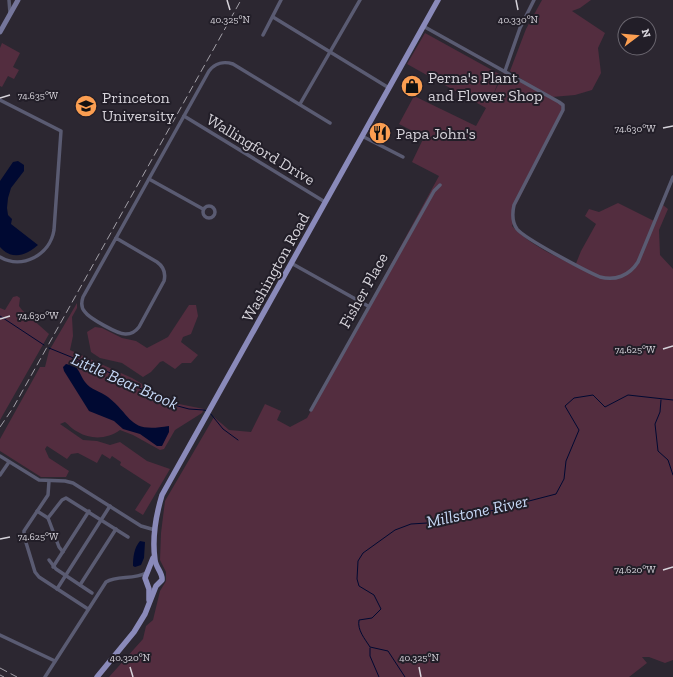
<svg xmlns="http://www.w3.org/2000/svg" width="673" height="677" viewBox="0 0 673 677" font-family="'Zilla Slab',serif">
<rect width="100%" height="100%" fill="#2c2731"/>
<g fill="#532d3f">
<path d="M542 0H591L580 8 572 11 605 33 598 48 601 73 592 90 575 95 552 97 559 102 564 109 512 213 514 222 512 226C529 244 553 255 575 266L581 251 596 224 585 216 589 209 599 212 618 203 656 222 663 205 668 209 659 230 660 255 673 269V660L665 663 649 657H642L647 663 629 677H109L143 639 146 626 153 620 160 591 166 581V572L160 560 161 533 165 501 214 417 229 430 251 432 265 404 281 411 277 420 290 427 307 418 439 176 412 162 424 137 399 124 414 96 476 126 486 108 407 64 425 33 501 75 493 95 505 71 526 82 510 71 526 29Z"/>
<polygon points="2,43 20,53 13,67 19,70 14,79 8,76 2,87 0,86 0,48"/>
<polygon points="17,296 20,298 19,306 22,310 49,334 0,420 0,308 5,310 13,297"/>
<path d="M77 303V308L72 317 73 336 70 350 132 378 174 403 204 409 202 413 175 430 164 449 160 450 133 435 120 430C108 439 91 440 78 432 73 430 69 425 65 422L60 424 83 440 97 441 110 445 120 442 147 461 170 469 143 515 135 510 151 485 120 465 121 462 112 456 110 459 102 454 97 463 78 453 71 454 67 459 47 446 45 449 49 458 69 471 66 477H41L0 451V439L40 367H45L49 351Z"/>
<polygon points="189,305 196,305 198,316 191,334 183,337 181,342 198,355 191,363 182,363 175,369 163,361 160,362 151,372 143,377 122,363 100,358 91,352 87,332 95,327 102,328 122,338 136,341 147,348 168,337"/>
</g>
<g fill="#000932">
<path d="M18 161 24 165V171L11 188 8 198 7 208 8 215 12 219 11 224 38 245C27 255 12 261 0 247V181L13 162Z"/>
<path d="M66 364 75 366C80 371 81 377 85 382 91 390 100 391 108 397 134 418 128 433 169 426V432L162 446H157L140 434 123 429 114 421 89 411 64 371 63 367Z"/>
<path d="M140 541 145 542 144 558 141 565 135 567 133 566C133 557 134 548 140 541Z"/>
</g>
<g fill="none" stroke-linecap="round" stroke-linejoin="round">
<g stroke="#000932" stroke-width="1">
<polyline points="0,316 44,345"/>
<polyline points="49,348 113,374 170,404 189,409 204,410 207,411"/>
<polyline points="661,400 660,412 655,424 658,451 668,460 673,475"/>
<polyline points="210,413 223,429 238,440"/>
<polyline points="370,648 370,656 379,677"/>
<path d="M405 677 388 651 370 647C365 639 357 630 359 620L372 618 381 609 374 595 359 586 357 579 358 561 363 553 395 530 411 524 427 523 454 514 464 517 475 515 556 494 564 479 566 461 579 430 565 406 574 398 593 395 605 407 628 395 673 400"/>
</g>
<g stroke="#5a5b72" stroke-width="3.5">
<polyline points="9,0 10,13"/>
<polyline points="273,17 389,88"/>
<path d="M423 26 559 102 563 105V110L514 205C512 214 512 222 517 229 525 239 586 271 600 277 615 281 629 276 638 262L673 177"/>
<polyline points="263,35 281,0"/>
<polyline points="505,71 520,28 534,0"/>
<path d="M0 100 61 131 54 230C50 255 22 270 0 257"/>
<polyline points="300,104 360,0"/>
<polyline points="184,116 325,202"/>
<polyline points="362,136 403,157"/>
<polyline points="149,179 203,209"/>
<circle cx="209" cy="212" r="6"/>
<path d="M116 238 209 71C215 63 224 61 233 64L330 123"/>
<path d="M116 238 157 262C164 267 166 273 164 281L139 327C136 331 132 334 126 334 119 335 89 318 85 312 81 308 81 303 83 297Z"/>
<polyline points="291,263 368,306"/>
<polyline points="311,410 434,191 440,185"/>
<polyline points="0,456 39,480 65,481 73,483 141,526 155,530"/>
<polyline points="0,475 9,462"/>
<polyline points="49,481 48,495 24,531 24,536 35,572 39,577 88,609"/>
<polyline points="37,511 48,518 59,547 63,552"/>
<polyline points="48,518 62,500 66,498 128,537"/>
<polyline points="49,560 56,569 92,593"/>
<polyline points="53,567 89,511"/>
<polyline points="80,585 116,529"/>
<polyline points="57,589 110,506"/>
<polyline points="0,635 55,661"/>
<path d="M45 677 106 582C117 575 133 580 146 573"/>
</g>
<polyline stroke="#75769b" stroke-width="5" points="0,32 18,0"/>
<g stroke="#8a8aba" stroke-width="5.5">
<polyline points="149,600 149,589 145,578 153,558"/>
<path d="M97 677 134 632 145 614 156 586 162 580C163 573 156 568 155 560 152 539 156 515 162 495L438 0"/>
</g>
<g stroke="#a29fa7" stroke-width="1" stroke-dasharray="8 4" stroke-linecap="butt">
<polyline points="0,427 13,408 241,0"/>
<polyline points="0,668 17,677"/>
<polyline points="0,675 4,677"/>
</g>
</g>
<path fill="none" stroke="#d6d3da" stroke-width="1.5" d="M227 0 230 10M516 0 518 10M0 98 10 95M663 128 673 126M0 319 10 316M663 349 673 346M0 539 10 537M663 570 673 567M130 667 133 677M419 667 421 677"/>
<defs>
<g id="shop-disc" transform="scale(1.15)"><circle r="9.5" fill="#fb9e51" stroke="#221e28"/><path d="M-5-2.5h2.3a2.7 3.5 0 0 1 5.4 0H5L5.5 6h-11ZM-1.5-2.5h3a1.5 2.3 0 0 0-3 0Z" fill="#111"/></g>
<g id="university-disc" transform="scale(1.15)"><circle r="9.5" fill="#fb9e51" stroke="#221e28"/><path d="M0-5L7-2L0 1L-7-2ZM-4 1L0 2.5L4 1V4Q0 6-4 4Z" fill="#111"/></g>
<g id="restaurant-disc" transform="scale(1.15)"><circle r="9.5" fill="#fb9e51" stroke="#221e28"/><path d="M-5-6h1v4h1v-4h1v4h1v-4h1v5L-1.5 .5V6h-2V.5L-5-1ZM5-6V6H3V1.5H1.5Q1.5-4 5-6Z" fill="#111"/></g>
</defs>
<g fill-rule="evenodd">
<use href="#shop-disc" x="412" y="86"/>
<use href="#university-disc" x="86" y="106"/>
<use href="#restaurant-disc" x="380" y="133"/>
</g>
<g text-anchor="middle" stroke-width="4" stroke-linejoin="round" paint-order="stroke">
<g font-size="16" fill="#d6d3da" stroke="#221e28" text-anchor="start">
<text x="428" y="83">Perna's Plant<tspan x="428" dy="18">and Flower Shop</tspan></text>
<text x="102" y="103">Princeton<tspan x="102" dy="18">University</tspan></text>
<text x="396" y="139">Papa John's</text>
</g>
<g font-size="16" fill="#d6d3da" stroke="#221e28">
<text transform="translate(261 149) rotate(31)" y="6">Wallingford Drive</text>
<text transform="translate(275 267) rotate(-61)" y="6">Washington Road</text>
<text transform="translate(363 290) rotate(-61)" y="6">Fisher Place</text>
</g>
<g font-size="17" font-style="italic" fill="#c6d8f6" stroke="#221e28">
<text transform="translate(125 381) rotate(24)" y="6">Little Bear Brook</text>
<text transform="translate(477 511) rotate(-12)" y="6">Millstone River</text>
</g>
</g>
<g font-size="10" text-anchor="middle" fill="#d6d3da" stroke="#221e28" stroke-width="4" stroke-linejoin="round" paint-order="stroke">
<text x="230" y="23">40.325°N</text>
<text x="518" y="23">40.330°N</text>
<text x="38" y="99">74.635°W</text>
<text x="635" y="132">74.630°W</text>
<text x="38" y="319">74.630°W</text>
<text x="635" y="353">74.625°W</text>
<text x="38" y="540">74.625°W</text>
<text x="635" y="573">74.620°W</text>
<text x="130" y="661">40.320°N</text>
<text x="419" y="661">40.325°N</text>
</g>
<g transform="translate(637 36) rotate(74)"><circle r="19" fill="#221e28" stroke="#6a666f"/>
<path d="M0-3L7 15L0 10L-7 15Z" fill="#fb9e51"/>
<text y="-6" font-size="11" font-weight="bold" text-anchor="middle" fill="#d6d3da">N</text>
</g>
</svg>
